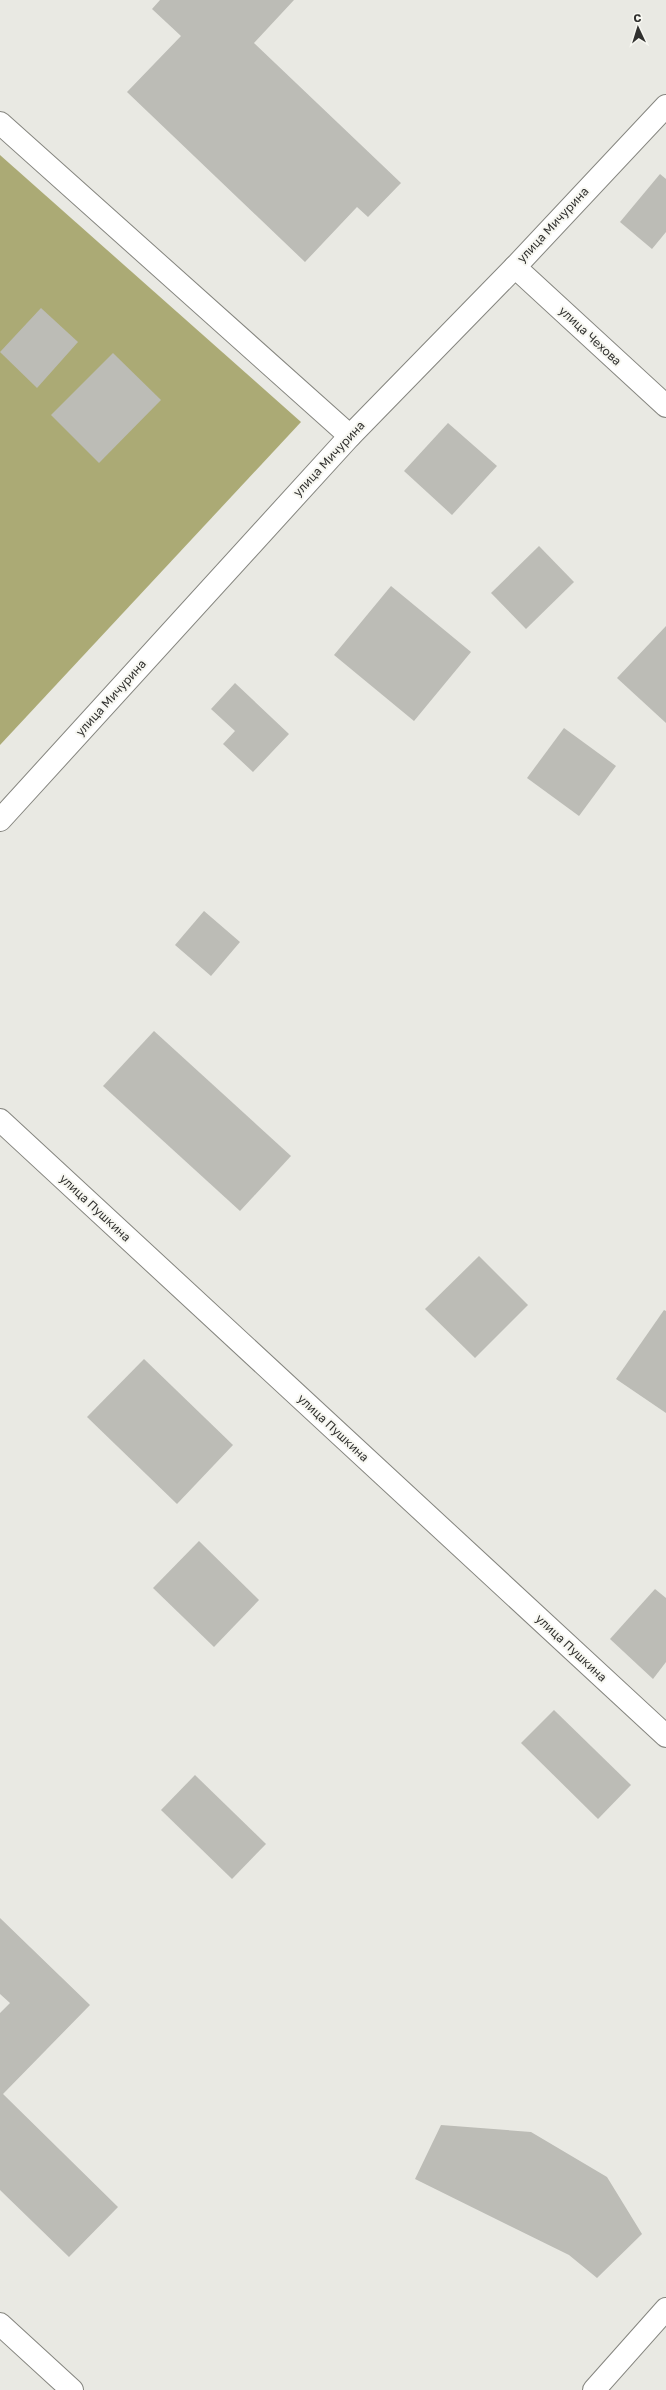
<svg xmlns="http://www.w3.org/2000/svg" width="666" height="2390" viewBox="0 0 666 2390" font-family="'Golos Text',sans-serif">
<rect width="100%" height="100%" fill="#e9e9e3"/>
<polygon fill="#abaa75" points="0,155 301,422 0,745"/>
<g fill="#bcbcb6">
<polygon points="160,0 294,0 254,43 401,183 368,217 357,207 305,262 127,92 181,36 152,9"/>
<polygon points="660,174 666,179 666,232 652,249 620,222"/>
<polygon points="41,308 78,342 37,388 0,352"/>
<polygon points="113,353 161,400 99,463 51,415"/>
<polygon points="448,423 497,466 452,515 404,471"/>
<polygon points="539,546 574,582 526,629 491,593"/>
<polygon points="391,586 471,652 414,721 334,655"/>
<polygon points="666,626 666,723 617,678"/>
<polygon points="235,683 289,734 253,772 223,744 235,731 211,709"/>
<polygon points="564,728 616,766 579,816 527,778"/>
<polygon points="204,911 240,942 211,976 175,945"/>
<polygon points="154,1031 291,1156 240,1211 103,1086"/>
<polygon points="479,1256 528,1305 475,1358 425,1309"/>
<polygon points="664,1310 666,1311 666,1413 616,1379"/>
<polygon points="144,1359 233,1445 177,1504 87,1417"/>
<polygon points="199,1541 259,1600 214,1647 153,1588"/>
<polygon points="655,1589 666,1598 666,1662 653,1679 610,1639"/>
<polygon points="554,1710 631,1785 598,1819 521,1743"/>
<polygon points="195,1775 266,1844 232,1879 161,1810"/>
<polygon points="0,1918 90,2005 3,2094 118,2207 69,2257 0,2190 0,2013 10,2003 0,1994"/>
<polygon points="441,2125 531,2132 607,2177 642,2234 597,2278 569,2255 415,2179"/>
</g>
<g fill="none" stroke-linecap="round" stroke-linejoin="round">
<g stroke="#85857f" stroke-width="24">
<g id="minor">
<polyline points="0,123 350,436"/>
<polyline points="515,267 666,406"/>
<polyline points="0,820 350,436 515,267 666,106"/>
<polyline points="0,1120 666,1736"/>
<polyline points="0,2324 72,2390"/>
<polyline points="594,2390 666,2309"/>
</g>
</g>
<use href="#minor" stroke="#fff" stroke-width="22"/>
</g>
<g text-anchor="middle" stroke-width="4" stroke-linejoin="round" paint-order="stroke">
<g font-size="12" fill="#31312f" stroke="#f7f7f1">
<text transform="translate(553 225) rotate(-47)" y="4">улица Мичурина</text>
<text transform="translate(590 336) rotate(43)" y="4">улица Чехова</text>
<text transform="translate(329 459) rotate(-47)" y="4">улица Мичурина</text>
<text transform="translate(111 698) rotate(-48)" y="4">улица Мичурина</text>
<text transform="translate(95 1208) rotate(43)" y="4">улица Пушкина</text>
<text transform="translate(333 1428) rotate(43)" y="4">улица Пушкина</text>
<text transform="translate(571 1648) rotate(43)" y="4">улица Пушкина</text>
</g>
</g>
<g transform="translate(638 28) rotate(356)" stroke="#f7f7f1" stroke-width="3" paint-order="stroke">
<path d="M0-3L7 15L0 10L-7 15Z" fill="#31312f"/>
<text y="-6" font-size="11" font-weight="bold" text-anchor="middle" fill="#31312f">С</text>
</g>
</svg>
